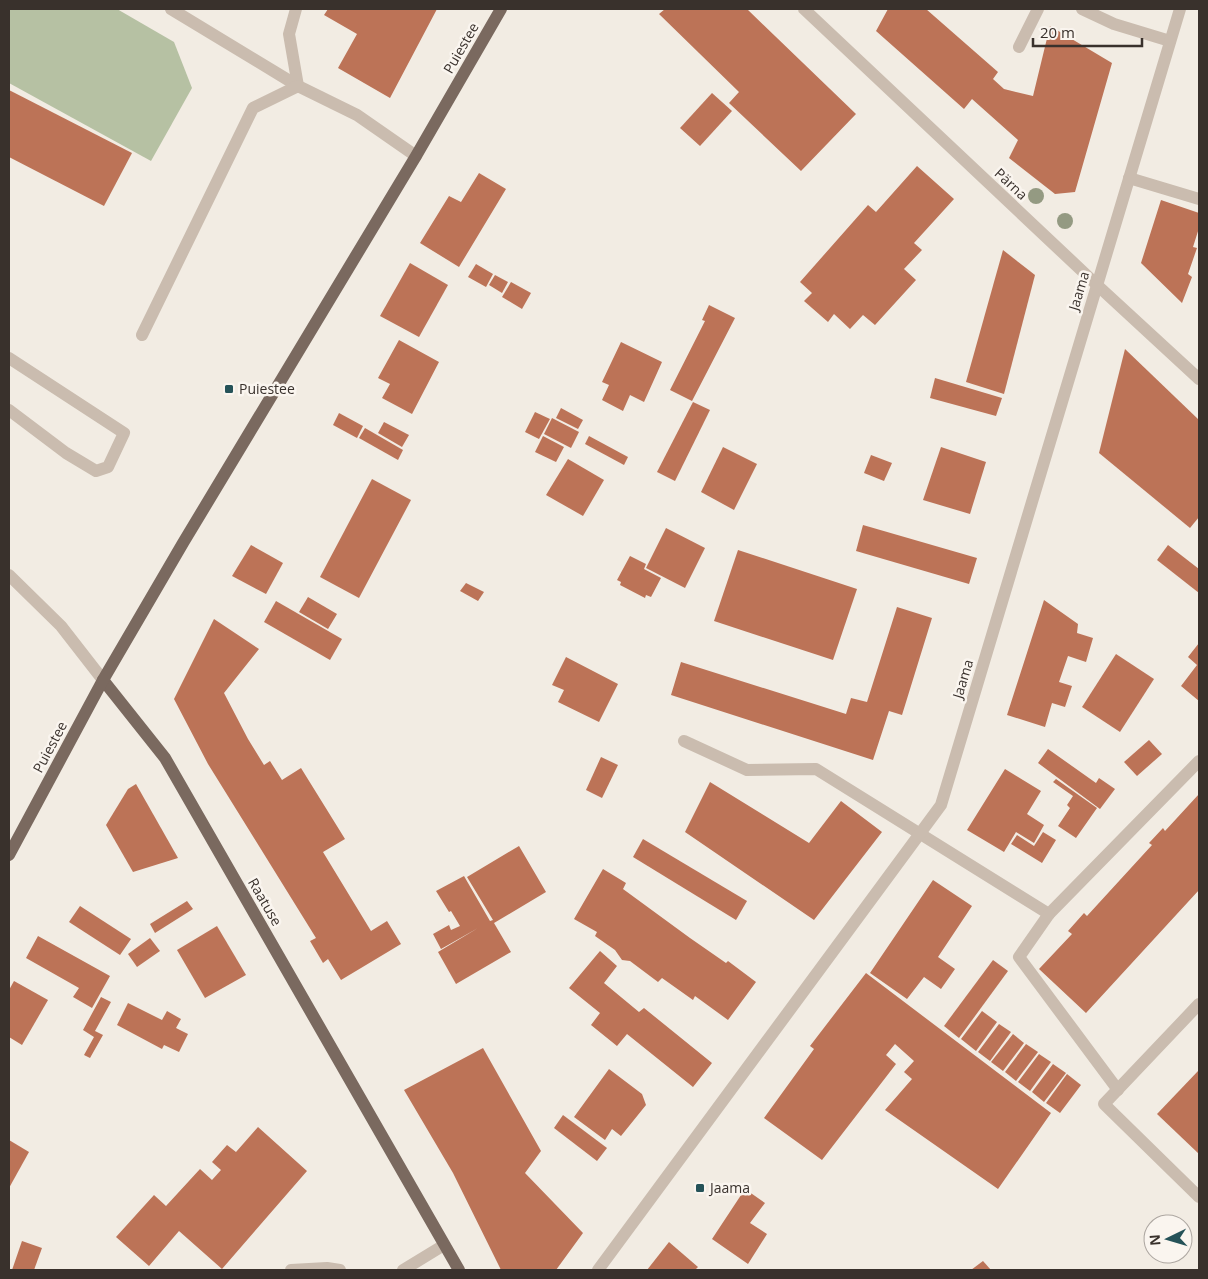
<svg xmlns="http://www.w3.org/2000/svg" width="1208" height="1279" viewBox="0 0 1208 1279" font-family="'Open Sans',sans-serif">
<rect width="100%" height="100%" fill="#f2ece3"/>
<polygon fill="#b6c1a3" points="9,9 117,9 174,42 192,88 151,161 9,83"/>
<g fill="#bc7357">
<polygon points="328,9 437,9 390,98 338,68 357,34 324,15"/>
<polygon points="665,9 747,9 856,114 801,171 729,103 739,92 659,14"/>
<polygon points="888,9 926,9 998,72 993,79 1004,89 1033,96 1050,26 1112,63 1075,192 1055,194 1009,158 1018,140 972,99 964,109 876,31"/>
<polygon points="9,90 132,153 104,206 9,157"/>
<polygon points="712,93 732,111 700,146 680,128"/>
<polygon points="917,166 954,199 914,243 922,250 904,269 916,280 875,325 863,315 850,329 834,314 828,322 804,301 812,293 800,282 868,205 876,212"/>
<polygon points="479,173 506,189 459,267 420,243 449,196 461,202"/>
<polygon points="1161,200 1199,213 1199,228 1193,247 1197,248 1188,274 1192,277 1182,303 1141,263"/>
<polygon points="1003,250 1035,275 1004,394 966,382"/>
<polygon points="410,263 448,285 419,337 380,316"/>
<polygon points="476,264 493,274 486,287 468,277"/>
<polygon points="495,275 508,282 502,293 489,285"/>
<polygon points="511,282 531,293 522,309 502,297"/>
<polygon points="709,305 735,318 692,401 670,390 705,321 702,320"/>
<polygon points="399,340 439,362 412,414 382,398 390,384 378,378"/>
<polygon points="621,342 662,362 644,402 630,395 623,411 602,400 609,385 602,382"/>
<polygon points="1125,349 1199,420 1199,517 1190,528 1099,453"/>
<polygon points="935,378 1002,398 996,416 930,398"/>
<polygon points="693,402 710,410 675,481 657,472"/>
<polygon points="561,408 583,420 578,429 556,418"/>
<polygon points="535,412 550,419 539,439 525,432"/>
<polygon points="339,413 363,426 357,438 333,425"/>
<polygon points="552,418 579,432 571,448 544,434"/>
<polygon points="384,422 409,435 402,447 378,433"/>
<polygon points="365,428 403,450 398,460 359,438"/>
<polygon points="543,436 564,447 556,462 535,452"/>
<polygon points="589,436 628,457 624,465 585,444"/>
<polygon points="723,447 757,464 734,510 701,492"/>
<polygon points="941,447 986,462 970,514 923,500"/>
<polygon points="871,455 892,463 884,481 864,473"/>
<polygon points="568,459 604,480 583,516 546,495"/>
<polygon points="372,479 411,500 359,598 320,577"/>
<polygon points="863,525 977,558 969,584 856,551"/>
<polygon points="666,528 705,548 685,588 646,568"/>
<polygon points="251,545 283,563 266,594 232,576"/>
<polygon points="1168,545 1199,569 1199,593 1157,560"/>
<polygon points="738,550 857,589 833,660 714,621"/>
<polygon points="630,556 646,564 644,569 661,578 651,597 646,595 645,598 620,585 621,582 617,580"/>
<polygon points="466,583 484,592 478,601 460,591"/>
<polygon points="308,597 337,614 328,629 299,612"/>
<polygon points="1044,600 1078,624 1077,633 1093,638 1086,662 1068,656 1059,682 1072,686 1065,707 1052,703 1045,727 1007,715"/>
<polygon points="276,601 342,639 330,660 264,622"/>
<polygon points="897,607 932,618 902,715 889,711 873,760 671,695 681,662 846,714 851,698 867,702"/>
<polygon points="214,619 259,649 224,693 248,739 264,765 270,761 282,780 301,768 345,839 323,852 371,931 387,921 401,944 341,980 328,959 323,963 310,941 316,938 208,764 174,699"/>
<polygon points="1199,643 1199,701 1181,686 1197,665 1188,657"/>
<polygon points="1116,654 1154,679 1120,732 1082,707"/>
<polygon points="566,657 618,684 599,722 558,702 564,690 552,685"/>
<polygon points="1149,740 1162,754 1137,776 1124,762"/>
<polygon points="1048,749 1096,783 1099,778 1115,789 1100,809 1038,763"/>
<polygon points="601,757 618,765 602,798 586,790"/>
<polygon points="1005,769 1041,791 1027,814 1044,825 1034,843 1016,832 1004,852 967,830"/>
<polygon points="1056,779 1097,808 1076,838 1058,826 1070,808 1067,805 1073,796 1053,782"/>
<polygon points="710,782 809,843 841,801 882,832 814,920 685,832"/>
<polygon points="136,784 178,858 133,872 106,825 128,789"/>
<polygon points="1199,794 1199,890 1086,1013 1039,969 1072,934 1068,931 1084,913 1087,916 1152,845 1149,843 1163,828 1165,831"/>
<polygon points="1043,832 1056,840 1042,863 1011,844 1017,835 1034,846"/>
<polygon points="643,839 747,901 736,920 633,857"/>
<polygon points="519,846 546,892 494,923 511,952 456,984 438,952 478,928 441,949 433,934 449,925 451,930 460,926 451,911 449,912 436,891 464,876 490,921 493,920 467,877"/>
<polygon points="603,869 626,883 623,889 690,938 726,963 728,961 756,982 728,1020 695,996 693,1000 662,978 658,982 630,961 622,960 615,950 595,936 597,932 574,919"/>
<polygon points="933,880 972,906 938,957 955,969 941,989 924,977 907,999 870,973"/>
<polygon points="187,901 193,909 155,933 150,924"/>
<polygon points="80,906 131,939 120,955 69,922"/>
<polygon points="217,926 246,975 205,998 177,950"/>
<polygon points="38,936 110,976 92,1008 73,997 79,988 26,958"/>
<polygon points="150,938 160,951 137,967 128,954"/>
<polygon points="600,951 617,966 604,983 639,1012 644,1008 712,1063 693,1087 627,1034 617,1046 591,1025 600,1013 569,988"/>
<polygon points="993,960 1008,971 959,1038 944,1026"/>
<polygon points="866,973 1051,1113 998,1189 885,1110 912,1079 904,1072 914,1061 895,1044 886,1055 896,1064 822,1160 764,1118 814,1049 810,1046"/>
<polygon points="14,981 48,1000 22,1045 9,1037 9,990"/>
<polygon points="101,997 111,1002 95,1031 103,1035 90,1058 84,1055 94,1037 83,1030"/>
<polygon points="128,1003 162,1020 167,1011 181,1019 176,1028 188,1034 179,1052 164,1045 162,1049 117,1025"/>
<polygon points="982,1011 997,1022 976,1051 961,1039"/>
<polygon points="999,1024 1011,1032 990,1061 978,1052"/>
<polygon points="1013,1034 1024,1043 1003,1071 991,1062"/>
<polygon points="1026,1044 1038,1052 1016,1081 1005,1072"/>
<polygon points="483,1048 541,1151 525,1173 583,1233 556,1270 501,1270 453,1173 404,1090"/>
<polygon points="1039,1054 1051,1062 1030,1091 1018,1082"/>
<polygon points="1053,1064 1066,1073 1044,1102 1032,1092"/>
<polygon points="609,1069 642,1094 646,1105 621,1136 612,1129 605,1140 574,1117"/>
<polygon points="1199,1070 1199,1154 1157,1114"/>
<polygon points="1067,1074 1081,1085 1060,1113 1046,1103"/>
<polygon points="563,1115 607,1148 597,1161 554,1128"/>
<polygon points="258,1127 307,1171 222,1269 179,1231 149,1266 116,1237 154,1195 166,1206 200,1169 212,1180 221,1170 212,1162 227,1145 236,1152"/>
<polygon points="9,1140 29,1152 9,1188"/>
<polygon points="745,1189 765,1203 750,1223 767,1234 748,1264 712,1239"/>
<polygon points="22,1241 42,1248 34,1270 12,1270"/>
<polygon points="669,1242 698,1267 695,1270 647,1270"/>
<polygon points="983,1261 991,1270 971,1270"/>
</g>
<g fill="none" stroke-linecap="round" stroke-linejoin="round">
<g stroke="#cabcaf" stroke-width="12">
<polyline points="171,9 298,86"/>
<polyline points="296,9 289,34 298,86"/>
<polyline points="804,9 1097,285 1199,379"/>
<polyline points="1082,9 1114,24 1170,41"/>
<polyline points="1019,47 1038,9"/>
<polyline points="1129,178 1199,199"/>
<polyline points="142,335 253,108 298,86 357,115 416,156"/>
<polyline points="9,358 124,433 108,467 96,471 66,453 9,410"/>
<polyline points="9,575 61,626 103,680"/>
<polyline points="684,741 747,770 816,769 1049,914 1199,761"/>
<polyline points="1049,914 1019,957 1118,1090"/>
<polyline points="1199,1004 1104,1104 1199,1197"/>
<polyline points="291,1270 327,1268 340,1270"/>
<polyline points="403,1270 444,1245"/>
<polyline points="598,1270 941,805 1180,9"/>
</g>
<g stroke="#7a695f" stroke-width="12">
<polyline points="103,680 165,758 459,1270"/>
<polyline points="9,855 103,680 183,543 416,156 501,9"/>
</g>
</g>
<g fill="#949a82">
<circle cx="1036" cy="196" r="8"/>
<circle cx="1065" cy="221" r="8"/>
</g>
<g fill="#255258" stroke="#faf5ef" stroke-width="2">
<rect x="224" y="384" width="10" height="10" rx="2.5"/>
<rect x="695" y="1183" width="10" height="10" rx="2.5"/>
</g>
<g text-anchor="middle" stroke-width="5" stroke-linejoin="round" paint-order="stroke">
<g font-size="14" fill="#39312c" stroke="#faf5ef">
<text transform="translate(461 48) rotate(-60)" y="5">Puiestee</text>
<text transform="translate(1011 184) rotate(43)" y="5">Pärna</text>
<text transform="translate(1079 291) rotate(-73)" y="5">Jaama</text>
<text transform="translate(963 679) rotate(-73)" y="5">Jaama</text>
<text transform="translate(50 747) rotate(-62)" y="5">Puiestee</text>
<text transform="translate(265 902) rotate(60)" y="5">Raatuse</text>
</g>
<g font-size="14" fill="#39312c" stroke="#faf5ef" text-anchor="start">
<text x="239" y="394">Puiestee</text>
<text x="710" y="1193">Jaama</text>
</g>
</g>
<rect width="1208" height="1279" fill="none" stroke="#39312c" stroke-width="20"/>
<g transform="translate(1168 1239) rotate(265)"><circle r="24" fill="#faf5ef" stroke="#ada7a1"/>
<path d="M0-4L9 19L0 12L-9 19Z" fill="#255258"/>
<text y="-8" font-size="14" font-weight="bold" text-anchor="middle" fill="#39312c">N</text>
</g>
<path d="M1033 38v8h109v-8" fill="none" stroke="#39312c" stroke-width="2.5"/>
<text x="1040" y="38" font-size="15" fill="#39312c" stroke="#faf5ef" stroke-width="4" paint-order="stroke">20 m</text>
</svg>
